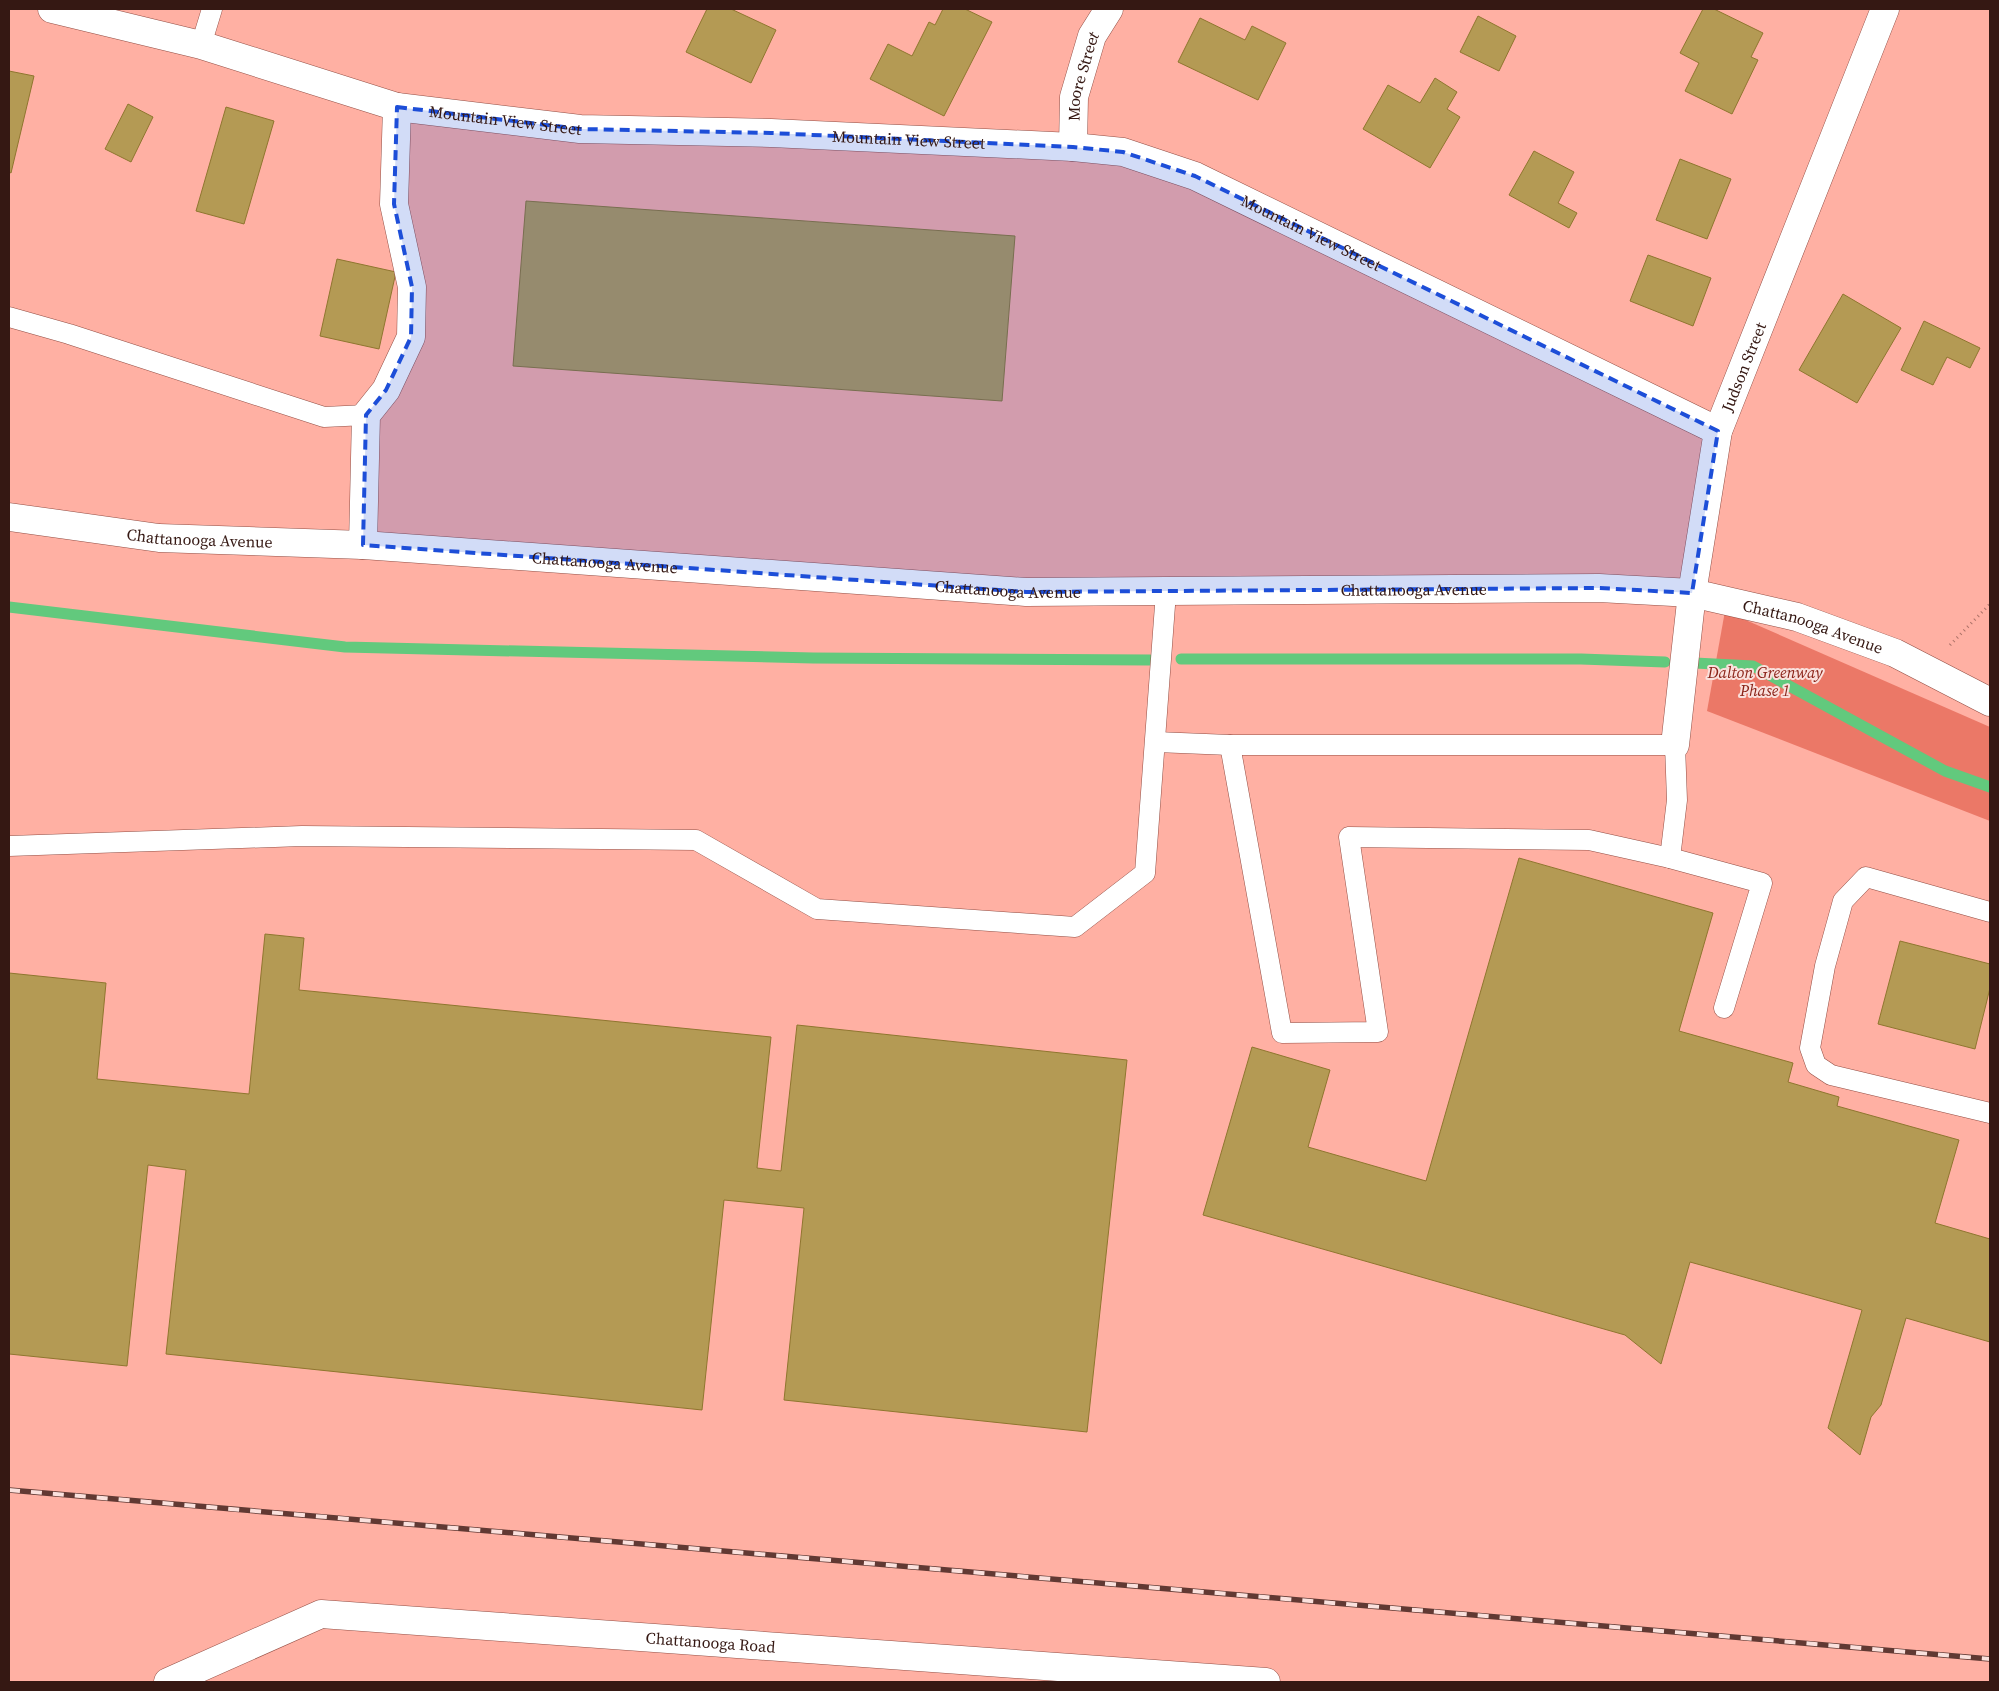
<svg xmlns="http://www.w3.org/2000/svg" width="1999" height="1691" viewBox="0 0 1999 1691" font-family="'Source Serif 4',serif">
<rect width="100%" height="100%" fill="#ffb0a3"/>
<polygon fill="#eb7867" points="1725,611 1990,727 1990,821 1707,711"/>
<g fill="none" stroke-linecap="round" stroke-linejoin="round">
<g stroke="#62c97d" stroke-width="11">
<polyline points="9,607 345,647 813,658 1150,660"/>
<polyline points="1181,659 1581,659 1665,662"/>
<polyline points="1695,663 1753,666 1945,771 1990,787"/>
</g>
</g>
<g fill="#b49a54" stroke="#8f762f">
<polygon points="707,9 731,9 776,30 751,83 686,52"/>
<polygon points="943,9 965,9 992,22 944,116 870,79 888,44 912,56 929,22 935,25"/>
<polygon points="1703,9 1714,9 1763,33 1751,57 1758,60 1732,114 1685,91 1699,63 1680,53"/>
<polygon points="1478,16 1516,36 1499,71 1460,52"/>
<polygon points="1200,18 1245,40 1252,26 1286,43 1258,100 1178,62"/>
<polygon points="9,71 34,76 11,173 9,172"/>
<polygon points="1435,78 1457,92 1447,109 1460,117 1430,168 1363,129 1388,85 1420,103"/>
<polygon points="128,104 153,117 131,162 105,149"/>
<polygon points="226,107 274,121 244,224 196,211"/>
<polygon points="1534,151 1574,172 1558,203 1577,213 1569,228 1509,195"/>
<polygon points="1680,159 1731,179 1707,239 1656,220"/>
<polygon points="526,201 1015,236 1002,401 513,366"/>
<polygon points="1648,255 1711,278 1693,326 1630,301"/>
<polygon points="337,259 396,272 379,349 320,336"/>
<polygon points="1843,294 1901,328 1857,403 1799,370"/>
<polygon points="1924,321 1980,348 1970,368 1947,357 1933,385 1901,370"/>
<polygon points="1519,858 1713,913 1679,1031 1793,1063 1788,1082 1839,1097 1837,1106 1959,1140 1935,1223 1990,1239 1990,1342 1906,1318 1881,1405 1871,1417 1860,1455 1828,1428 1862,1310 1690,1262 1661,1364 1625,1335 1203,1215 1252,1047 1330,1070 1308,1147 1426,1181"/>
<polygon points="265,934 304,938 299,990 771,1037 757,1168 781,1171 797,1025 1127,1060 1087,1432 784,1400 804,1208 724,1200 702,1410 166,1354 186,1170 148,1165 127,1366 9,1354 9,973 106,983 97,1079 249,1094"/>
<polygon points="1900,941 1990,964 1990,988 1975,1049 1878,1024"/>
</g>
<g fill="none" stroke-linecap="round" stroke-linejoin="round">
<g stroke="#934e44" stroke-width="21">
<g id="lane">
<polyline points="201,45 212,9"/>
<polyline points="9,317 69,334 324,417 366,415"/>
<polyline points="1156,742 1230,745 1675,745 1677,800 1670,858"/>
<polyline points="1230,745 1282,1033 1378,1032 1349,837 1589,840 1670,858 1762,883 1724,1008"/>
<polyline points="9,846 302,836 696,840 817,909 1075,927 1145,873 1166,592"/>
<polyline points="1990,912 1866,877 1843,901 1825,966 1810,1048 1816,1065 1831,1075 1990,1113"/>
</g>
</g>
<g stroke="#934e44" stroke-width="29">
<g id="street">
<path id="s1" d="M52 9 201 45 397 107 580 129 771 133 1073 147 1123 152 1195 176 1718 431"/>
<path id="s2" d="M1073 147 1074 97 1092 36 1109 9"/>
<path id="s3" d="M9 517 159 538 363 545 1026 592 1599 588 1692 593 1797 617 1895 653 1990 702"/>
<polyline points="363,545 366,415 386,390 411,337 412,287 394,204 397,107"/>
<path id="s4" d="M1675 745 1692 593 1718 431 1885 9"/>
</g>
</g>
<g stroke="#934e44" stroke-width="29">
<g id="secondary">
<path id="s5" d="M168 1682 321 1614 1266 1682"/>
</g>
</g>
<polyline stroke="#ad7369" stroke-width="3" stroke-dasharray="1 4" stroke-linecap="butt" points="1950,645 1990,604"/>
<use href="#lane" stroke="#fff" stroke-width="20"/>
<use href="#street" stroke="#fff" stroke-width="28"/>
<use href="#secondary" stroke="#fff" stroke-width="28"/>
<g stroke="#613933" stroke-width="5.5">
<polyline id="rail" points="9,1490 1990,1659"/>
</g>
<use href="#rail" stroke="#fae1dd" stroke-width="4" stroke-dasharray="11" stroke-linecap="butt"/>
</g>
<path fill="#1d4ed8" fill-opacity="0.2" stroke="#1d4ed8" stroke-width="4" stroke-dasharray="10 6" stroke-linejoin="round" d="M397 107 580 129 771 133 1073 147 1123 152 1195 176 1718 431 1692 593 1599 588 1026 592 363 545 366 415 386 390 411 337 412 287 394 204Z"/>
<g text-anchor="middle" stroke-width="4" stroke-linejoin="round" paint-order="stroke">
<g font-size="16" fill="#351813" stroke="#fae1dd">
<text dy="6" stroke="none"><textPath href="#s2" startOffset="72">Moore Street</textPath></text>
<text dy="6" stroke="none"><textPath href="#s1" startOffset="468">Mountain View Street</textPath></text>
<text dy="6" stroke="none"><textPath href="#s1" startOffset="872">Mountain View Street</textPath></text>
<text dy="6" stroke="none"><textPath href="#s1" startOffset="1292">Mountain View Street</textPath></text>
<text dy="6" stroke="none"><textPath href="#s4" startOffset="386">Judson Street</textPath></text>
<text dy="6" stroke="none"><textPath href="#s3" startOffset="192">Chattanooga Avenue</textPath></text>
<text dy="6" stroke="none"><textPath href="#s3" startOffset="598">Chattanooga Avenue</textPath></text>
<text dy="6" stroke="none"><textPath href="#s3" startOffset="1002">Chattanooga Avenue</textPath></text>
<text dy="6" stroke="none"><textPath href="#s3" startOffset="1408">Chattanooga Avenue</textPath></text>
<text dy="6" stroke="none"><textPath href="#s3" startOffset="1812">Chattanooga Avenue</textPath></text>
<text dy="6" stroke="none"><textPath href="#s5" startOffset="558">Chattanooga Road</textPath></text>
</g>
<g font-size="16" font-style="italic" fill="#8b2318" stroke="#fae1dd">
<text x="1765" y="678">Dalton Greenway<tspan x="1765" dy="18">Phase 1</tspan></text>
</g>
</g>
<rect width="1999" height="1691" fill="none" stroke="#351813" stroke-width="20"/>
</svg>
